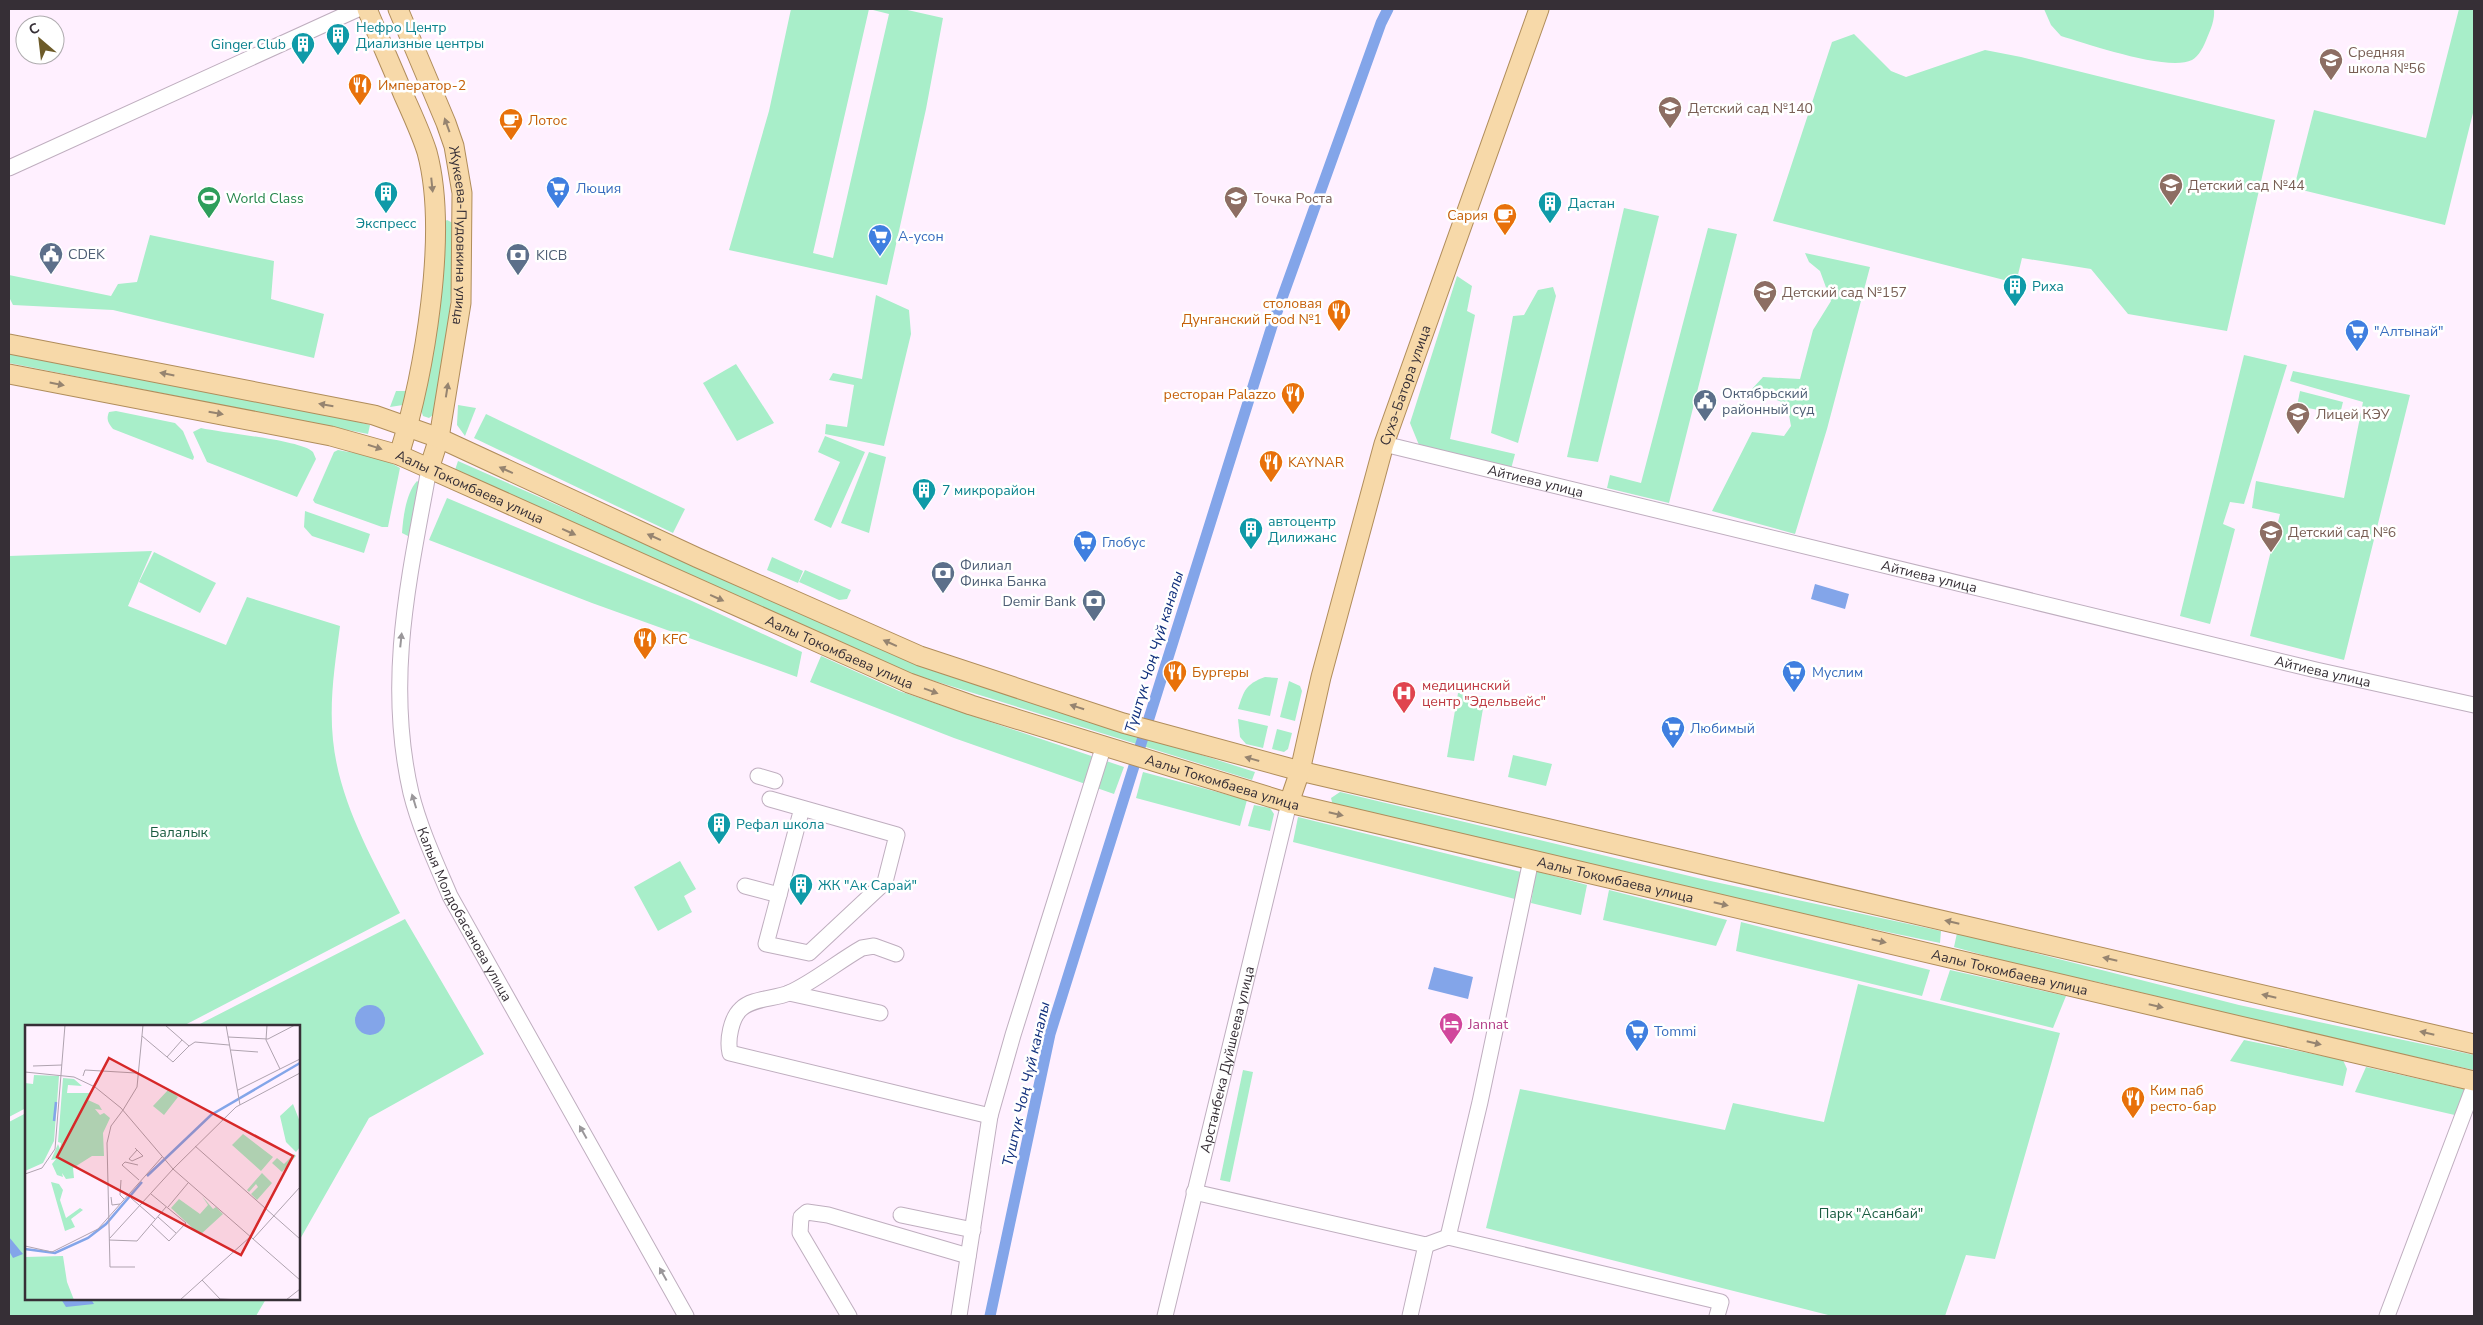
<svg xmlns="http://www.w3.org/2000/svg" width="2483" height="1325" viewBox="0 0 2483 1325" font-family="'Nunito Sans',sans-serif">
<rect width="100%" height="100%" fill="#fff0ff"/>
<g fill="#a8eec9" fill-rule="evenodd">
<path d="M791 9H903L943 18 926 109 887 285 729 250 769 111ZM869 9 889 14 833 258 813 253Z"/>
<path d="M2044 9H2214C2215 19 2211 29 2207 38 2204 46 2199 56 2192 60 2168 72 2088 44 2061 36L2051 25Z"/>
<polygon points="2459,9 2474,9 2474,109 2445,225 2294,188 2314,110 2426,138"/>
<polygon points="1854,34 1891,71 1906,77 1985,50 2021,57 2275,120 2227,331 2128,314 2091,269 2022,258 2016,283 1773,221 1832,42"/>
<polygon points="1624,208 1659,216 1598,462 1567,457"/>
<polygon points="447,220 455,224 450,309 434,414 429,418 423,416 421,410 438,307 443,223"/>
<polygon points="1708,228 1737,234 1669,503 1607,488 1610,475 1641,483"/>
<polygon points="150,235 274,261 271,299 324,314 314,358 113,310 13,305 9,297 9,275 111,296 118,284 137,282"/>
<polygon points="1805,253 1870,267 1827,429 1795,534 1712,511 1752,432 1784,436 1791,426 1787,404 1751,390 1763,377 1800,379 1813,330 1831,301 1820,271 1809,262"/>
<polygon points="1457,276 1472,286 1467,311 1475,315 1450,439 1515,454 1511,469 1419,445 1410,423"/>
<polygon points="1553,287 1556,296 1518,443 1491,433 1513,316 1524,315 1538,290"/>
<polygon points="876,295 909,310 911,334 884,446 825,434 826,424 847,427 854,385 829,380 833,373 862,379"/>
<polygon points="9,353 326,414 370,425 368,434 9,363"/>
<polygon points="2244,355 2287,365 2244,504 2230,502 2223,524 2235,529 2210,624 2180,616"/>
<polygon points="736,364 774,423 737,441 703,383"/>
<polygon points="2293,371 2410,395 2344,660 2250,636 2280,514 2252,508 2256,481 2344,498 2363,402 2290,381"/>
<polygon points="396,391 407,391 403,405 390,407"/>
<polygon points="2300,391 2343,402 2340,414 2297,406"/>
<polygon points="458,405 476,408 465,436 457,425"/>
<path d="M116 411 175 423 183 431 194 457 193 460 113 429C108 423 106 419 109 412Z"/>
<polygon points="486,414 685,509 673,533 474,438"/>
<path d="M201 428C222 433 301 440 313 452 314 454 315 457 316 459L297 497 207 462 193 432Z"/>
<polygon points="825,436 865,452 831,528 814,520 840,462 818,452"/>
<path d="M338 450C359 454 382 456 400 468L388 527H382L315 503 313 500 334 452Z"/>
<polygon points="869,452 886,457 869,533 841,523"/>
<polygon points="458,461 916,664 1255,772 1252,780 909,673 455,470"/>
<path d="M417 481 422 485 410 537 402 533C403 518 406 493 417 481Z"/>
<polygon points="447,498 692,601 802,652 797,677 592,603 429,540"/>
<polygon points="305,511 370,534 364,553 312,536 304,527"/>
<path d="M152 551 128 606 226 645 247 597 340 626C335 664 329 701 333 740 339 801 372 859 400 913L183 1026H26V1108L9 1117V556Z"/>
<polygon points="154,552 216,583 200,613 139,582"/>
<polygon points="772,557 803,571 798,583 767,570"/>
<polygon points="805,570 851,590 847,599 839,600 799,582"/>
<polygon points="821,656 899,691 1124,767 1114,794 954,738 810,682"/>
<path d="M1265 677 1278 678 1270 716 1238 709C1244 690 1246 684 1265 677Z"/>
<polygon points="1289,681 1300,686 1302,691 1295,721 1280,717"/>
<polygon points="1458,693 1485,697 1474,761 1447,757"/>
<polygon points="1238,719 1268,726 1263,748 1246,744 1240,737"/>
<polygon points="1277,729 1292,733 1288,749 1284,752 1272,749"/>
<polygon points="1513,755 1552,764 1546,786 1508,777"/>
<polygon points="1143,772 1247,800 1240,826 1136,798"/>
<polygon points="1340,792 1706,880 1941,931 1940,943 1632,879 1333,806 1331,798"/>
<polygon points="1254,805 1270,808 1274,814 1270,831 1248,826"/>
<polygon points="1298,817 1521,872 1515,899 1293,842"/>
<polygon points="680,861 696,889 684,896 692,912 658,931 634,887"/>
<polygon points="1536,871 1587,885 1581,915 1531,903"/>
<polygon points="1609,890 1727,920 1716,946 1603,920"/>
<polygon points="405,919 484,1054 369,1118 299,1241 299,1026 196,1026"/>
<polygon points="1741,922 1930,970 1922,996 1736,951"/>
<polygon points="1957,933 2239,1005 2474,1055 2474,1070 2306,1033 2102,983 2038,970 1954,947"/>
<polygon points="1950,970 2066,996 2053,1028 1940,1000"/>
<polygon points="1858,984 2060,1033 1995,1259 1966,1255 1945,1316 1832,1316 1486,1228 1520,1089 1725,1130 1733,1103 1824,1122"/>
<polygon points="2244,1040 2343,1060 2347,1069 2343,1086 2230,1061"/>
<polygon points="2366,1067 2468,1090 2459,1116 2355,1092"/>
<polygon points="1243,1070 1253,1072 1230,1182 1220,1180"/>
<polygon points="26,1113 26,1299 266,1299 256,1316 9,1316 9,1122"/>
</g>
<g fill="#83a5e9">
<polygon points="1815,584 1849,594 1845,609 1811,599"/>
<polygon points="1434,967 1473,977 1468,999 1428,989"/>
<circle cx="370" cy="1020" r="15"/>
<polygon points="9,1237 23,1254 13,1258 9,1251"/>
<polygon points="61,1299 91,1299 94,1304 66,1307"/>
</g>
<g fill="none" stroke-linecap="round" stroke-linejoin="round">
<polyline stroke="#83a5e9" stroke-width="11" points="990,1316 1050,1034 1272,326 1381,23 1388,9"/>
<g stroke="#bfaebf" stroke-width="17">
<g id="minor">
<polyline points="9,168 358,9"/>
<path id="s1" d="M1384 444 2316 670 2474 705"/>
<path id="s2" d="M429 469C409 579 385 680 411 793 420 829 436 863 450 896L686 1316"/>
<polyline points="758,776 775,781"/>
<polyline points="770,799 897,835 885,882 809,953 766,944 802,808"/>
<polyline points="745,886 779,895"/>
<path d="M896 954 874 946 862 948C839 961 812 983 789 993 775 999 752 998 741 1009 731 1018 727 1040 730 1053L990 1116"/>
<polyline points="789,993 880,1013"/>
<polyline points="1194,1192 1426,1245 1448,1237 1721,1302 1717,1316"/>
<polyline points="901,1215 973,1230"/>
<polyline points="1448,1237 1480,1102 1531,860"/>
<polyline points="849,1316 800,1233 801,1217 807,1212 828,1215 968,1256"/>
<polyline points="959,1316 990,1116 1013,1035 1104,745"/>
<path id="s3" d="M1165 1316 1289 803"/>
<polyline points="1410,1316 1426,1245"/>
<polyline points="2387,1316 2474,1086"/>
</g>
</g>
<g stroke="#b08d5b" stroke-width="21">
<g id="major">
<path d="M367 9C379 38 392 67 404 96 412 114 421 133 427 152 449 234 424 375 399 455"/>
<path id="s4" d="M398 9 446 123 454 146 462 193 461 303 439 438 429 469"/>
<polyline points="9,344 374,415 439,438 698,558 920,656 1123,723 1300,771 2474,1044"/>
<path id="s5" d="M9 374 331 436 399 455 909 683 971 705 1289 803 2474 1081"/>
<path id="s6" d="M1289 803 1300 771 1321 677 1384 444 1539 9"/>
</g>
</g>
<use href="#minor" stroke="#fff" stroke-width="15"/>
<use href="#major" stroke="#f7d9a9" stroke-width="19"/>
</g>
<defs><path id="oneway-solid" d="M-6-.8H1V-3.2L6.5 0L1 3.2V.8H-6Z" transform="scale(1.25)"/></defs>
<g fill="#968470">
<use href="#oneway-solid" transform="translate(447 125) rotate(-110)"/>
<use href="#oneway-solid" transform="translate(432 185) rotate(84)"/>
<use href="#oneway-solid" transform="translate(167 374) rotate(-169)"/>
<use href="#oneway-solid" transform="translate(57 384) rotate(11)"/>
<use href="#oneway-solid" transform="translate(447 390) rotate(-81)"/>
<use href="#oneway-solid" transform="translate(326 405) rotate(-170)"/>
<use href="#oneway-solid" transform="translate(216 413) rotate(10)"/>
<use href="#oneway-solid" transform="translate(375 447) rotate(18)"/>
<use href="#oneway-solid" transform="translate(506 470) rotate(-156)"/>
<use href="#oneway-solid" transform="translate(569 532) rotate(24)"/>
<use href="#oneway-solid" transform="translate(654 537) rotate(-156)"/>
<use href="#oneway-solid" transform="translate(717 598) rotate(24)"/>
<use href="#oneway-solid" transform="translate(890 643) rotate(-156)"/>
<use href="#oneway-solid" transform="translate(931 691) rotate(20)"/>
<use href="#oneway-solid" transform="translate(1077 707) rotate(-162)"/>
<use href="#oneway-solid" transform="translate(1252 759) rotate(-164)"/>
<use href="#oneway-solid" transform="translate(1336 814) rotate(13)"/>
<use href="#oneway-solid" transform="translate(1721 904) rotate(13)"/>
<use href="#oneway-solid" transform="translate(1952 922) rotate(-167)"/>
<use href="#oneway-solid" transform="translate(1879 941) rotate(13)"/>
<use href="#oneway-solid" transform="translate(2110 959) rotate(-167)"/>
<use href="#oneway-solid" transform="translate(2269 996) rotate(-167)"/>
<use href="#oneway-solid" transform="translate(2156 1006) rotate(13)"/>
<use href="#oneway-solid" transform="translate(2427 1033) rotate(-167)"/>
<use href="#oneway-solid" transform="translate(2314 1043) rotate(13)"/>
</g>
<g fill="#9a979a">
<use href="#oneway-solid" transform="translate(401 640) rotate(-84)"/>
<use href="#oneway-solid" transform="translate(414 801) rotate(-107)"/>
<use href="#oneway-solid" transform="translate(583 1132) rotate(-119)"/>
<use href="#oneway-solid" transform="translate(663 1274) rotate(-119)"/>
</g>
<defs>
<g id="building-pin" transform="scale(1.25)"><path d="M0 17L-7.5 6A9.5 9.5 0 1 1 7.5 6Z" fill="#0f9aa8" stroke="#fff"/><path d="M-4-6H4V6H1V3H-1V6H-4ZM-2.5-4.3h1.7v1.8h-1.7ZM.8-4.3h1.7v1.8H.8ZM-2.5-1h1.7V.8h-1.7ZM.8-1h1.7V.8H.8Z" fill="#fff"/></g>
<g id="school-pin" transform="scale(1.25)"><path d="M0 17L-7.5 6A9.5 9.5 0 1 1 7.5 6Z" fill="#8d6e63" stroke="#fff"/><path d="M0-5L7-2L0 1L-7-2ZM-4 1L0 2.5L4 1V4Q0 6-4 4Z" fill="#fff"/></g>
<g id="restaurant-pin" transform="scale(1.25)"><path d="M0 17L-7.5 6A9.5 9.5 0 1 1 7.5 6Z" fill="#e8710a" stroke="#fff"/><path d="M-5-6h1v4h1v-4h1v4h1v-4h1v5L-1.5 .5V6h-2V.5L-5-1ZM5-6V6H3V1.5H1.5Q1.5-4 5-6Z" fill="#fff"/></g>
<g id="cafe-pin" transform="scale(1.25)"><path d="M0 17L-7.5 6A9.5 9.5 0 1 1 7.5 6Z" fill="#e8710a" stroke="#fff"/><path d="M-5.5-4.5H6V0H3Q3 3.5 0 3.5H-2.5Q-5.5 3.5-5.5 0ZM3-3.2v2h1.7v-2ZM-6 4.5H4V6H-6Z" fill="#fff"/></g>
<g id="supermarket-pin" transform="scale(1.25)"><path d="M0 17L-7.5 6A9.5 9.5 0 1 1 7.5 6Z" fill="#3f7fe0" stroke="#fff"/><path d="M-6-5.5h2.5l.6 2H6L4.5 2H-2.5L-4.4-4H-6ZM-1.5 3.2a1.3 1.3 0 1 0 .1 0ZM3 3.2a1.3 1.3 0 1 0 .1 0Z" fill="#fff"/></g>
<g id="stadium-pin" transform="scale(1.25)"><path d="M0 17L-7.5 6A9.5 9.5 0 1 1 7.5 6Z" fill="#2e9e5b" stroke="#fff"/><path d="M0-5a6.5 5 0 1 0 0 10a6.5 5 0 1 0 0-10ZM-3.5-1.8h7v3.6h-7Z" fill="#fff"/></g>
<g id="civic-pin" transform="scale(1.25)"><path d="M0 17L-7.5 6A9.5 9.5 0 1 1 7.5 6Z" fill="#5c6f8a" stroke="#fff"/><path d="M-.6-6.5H3V-4.5H.6V-3L4-1V1h2V6H-6V1h2V-1L-.6-3ZM-1.2 2.5V6h2.4V2.5Z" fill="#fff"/></g>
<g id="bank-pin" transform="scale(1.25)"><path d="M0 17L-7.5 6A9.5 9.5 0 1 1 7.5 6Z" fill="#5c6f8a" stroke="#fff"/><path d="M-6-4H6V4H-6ZM0-2.3a2.3 2.3 0 1 0 0 4.6a2.3 2.3 0 1 0 0-4.6Z" fill="#fff"/></g>
<g id="hospital-pin" transform="scale(1.25)"><path d="M0 17L-7.5 6A9.5 9.5 0 1 1 7.5 6Z" fill="#e0444e" stroke="#fff"/><path d="M-5-5h3v3.5h4V-5h3V5h-3V1.5h-4V5h-3Z" fill="#fff"/></g>
<g id="hotel-pin" transform="scale(1.25)"><path d="M0 17L-7.5 6A9.5 9.5 0 1 1 7.5 6Z" fill="#d1479c" stroke="#fff"/><path d="M-6-4.5h1.5V1H6V5H4.5V3h-9V5H-6ZM-4 0a1.8 1.8 0 1 1 3.6 0ZM.5 0V-2.5h3Q6-2.5 6 0Z" fill="#fff"/></g>
</defs>
<g fill-rule="evenodd">
<use href="#building-pin" x="338" y="35"/>
<use href="#building-pin" x="303" y="44"/>
<use href="#school-pin" x="2331" y="60"/>
<use href="#restaurant-pin" x="360" y="85"/>
<use href="#school-pin" x="1670" y="108"/>
<use href="#cafe-pin" x="511" y="120"/>
<use href="#school-pin" x="2171" y="185"/>
<use href="#supermarket-pin" x="558" y="188"/>
<use href="#building-pin" x="386" y="193"/>
<use href="#stadium-pin" x="209" y="198"/>
<use href="#school-pin" x="1236" y="198"/>
<use href="#building-pin" x="1550" y="203"/>
<use href="#cafe-pin" x="1505" y="215"/>
<use href="#supermarket-pin" x="880" y="236"/>
<use href="#civic-pin" x="51" y="254"/>
<use href="#bank-pin" x="518" y="255"/>
<use href="#building-pin" x="2015" y="286"/>
<use href="#school-pin" x="1765" y="292"/>
<use href="#restaurant-pin" x="1339" y="311"/>
<use href="#supermarket-pin" x="2357" y="331"/>
<use href="#restaurant-pin" x="1293" y="394"/>
<use href="#civic-pin" x="1705" y="401"/>
<use href="#school-pin" x="2298" y="414"/>
<use href="#restaurant-pin" x="1271" y="462"/>
<use href="#building-pin" x="924" y="490"/>
<use href="#building-pin" x="1251" y="529"/>
<use href="#school-pin" x="2271" y="532"/>
<use href="#supermarket-pin" x="1085" y="542"/>
<use href="#bank-pin" x="943" y="573"/>
<use href="#bank-pin" x="1094" y="601"/>
<use href="#restaurant-pin" x="645" y="639"/>
<use href="#restaurant-pin" x="1175" y="672"/>
<use href="#supermarket-pin" x="1794" y="672"/>
<use href="#hospital-pin" x="1404" y="693"/>
<use href="#supermarket-pin" x="1673" y="728"/>
<use href="#building-pin" x="719" y="824"/>
<use href="#building-pin" x="801" y="885"/>
<use href="#hotel-pin" x="1451" y="1024"/>
<use href="#supermarket-pin" x="1637" y="1031"/>
<use href="#restaurant-pin" x="2133" y="1098"/>
</g>
<g text-anchor="middle" stroke-width="5" stroke-linejoin="round" paint-order="stroke">
<g font-size="14" fill="#0d838f" stroke="#fff" text-anchor="start">
<text x="356" y="32">Нефро Центр<tspan x="356" dy="16">Диализные центры</tspan></text>
<text x="286" y="49" text-anchor="end">Ginger Club</text>
<text x="1568" y="208">Дастан</text>
<text x="386" y="228" text-anchor="middle">Экспресс</text>
<text x="2032" y="291">Риха</text>
<text x="942" y="495">7 микрорайон</text>
<text x="1268" y="526">автоцентр<tspan x="1268" dy="16">Дилижанс</tspan></text>
<text x="736" y="829">Рефал школа</text>
<text x="818" y="890">ЖК "Ак Сарай"</text>
</g>
<g font-size="14" fill="#785e54" stroke="#fff" text-anchor="start">
<text x="2348" y="57">Средняя<tspan x="2348" dy="16">школа №56</tspan></text>
<text x="1688" y="113">Детский сад №140</text>
<text x="2188" y="190">Детский сад №44</text>
<text x="1254" y="203">Точка Роста</text>
<text x="1782" y="297">Детский сад №157</text>
<text x="2316" y="419">Лицей КЭУ</text>
<text x="2288" y="537">Детский сад №6</text>
</g>
<g font-size="14" fill="#c56008" stroke="#fff" text-anchor="start">
<text x="378" y="90">Император-2</text>
<text x="528" y="125">Лотос</text>
<text x="1488" y="220" text-anchor="end">Сария</text>
<text x="1322" y="308" text-anchor="end">столовая<tspan x="1322" dy="16">Дунганский Food №1</tspan></text>
<text x="1276" y="399" text-anchor="end">ресторан Palazzo</text>
<text x="1288" y="467">KAYNAR</text>
<text x="662" y="644">KFC</text>
<text x="1192" y="677">Бургеры</text>
<text x="2150" y="1095">Ким паб<tspan x="2150" dy="16">ресто-бар</tspan></text>
</g>
<g font-size="14" fill="#366cbe" stroke="#fff" text-anchor="start">
<text x="576" y="193">Люция</text>
<text x="898" y="241">А-усон</text>
<text x="2374" y="336">"Алтынай"</text>
<text x="1102" y="547">Глобус</text>
<text x="1812" y="677">Муслим</text>
<text x="1690" y="733">Любимый</text>
<text x="1654" y="1036">Tommi</text>
</g>
<g font-size="14" fill="#27864d" stroke="#fff" text-anchor="start">
<text x="226" y="203">World Class</text>
</g>
<g font-size="14" fill="#362f36" stroke="#fff">
<text dy="5" stroke="none"><textPath href="#s4" startOffset="238">Жукеева-Пудовкина улица</textPath></text>
<text dy="5" stroke="none"><textPath href="#s6" startOffset="434">Сухэ-Батора улица</textPath></text>
<text dy="5" stroke="none"><textPath href="#s1" startOffset="156">Айтиева улица</textPath></text>
<text dy="5" stroke="none"><textPath href="#s5" startOffset="476">Аалы Токомбаева улица</textPath></text>
<text dy="5" stroke="none"><textPath href="#s1" startOffset="561">Айтиева улица</textPath></text>
<text dy="5" stroke="none"><textPath href="#s5" startOffset="881">Аалы Токомбаева улица</textPath></text>
<text dy="5" stroke="none"><textPath href="#s1" startOffset="966">Айтиева улица</textPath></text>
<text dy="5" stroke="none"><textPath href="#s5" startOffset="1286">Аалы Токомбаева улица</textPath></text>
<text dy="5" stroke="none"><textPath href="#s5" startOffset="1691">Аалы Токомбаева улица</textPath></text>
<text dy="5" stroke="none"><textPath href="#s2" startOffset="460">Калыя Молдобасанова улица</textPath></text>
<text dy="5" stroke="none"><textPath href="#s5" startOffset="2096">Аалы Токомбаева улица</textPath></text>
<text dy="5" stroke="none"><textPath href="#s3" startOffset="264">Арстанбека Дуйшеева улица</textPath></text>
</g>
<g font-size="14" fill="#4e5e75" stroke="#fff" text-anchor="start">
<text x="68" y="259">CDEK</text>
<text x="536" y="260">KICB</text>
<text x="1722" y="398">Октябрьский<tspan x="1722" dy="16">районный суд</tspan></text>
<text x="960" y="570">Филиал<tspan x="960" dy="16">Финка Банка</tspan></text>
<text x="1076" y="606" text-anchor="end">Demir Bank</text>
</g>
<g font-size="14" fill="#be3a42" stroke="#fff" text-anchor="start">
<text x="1422" y="690">медицинский<tspan x="1422" dy="16">центр "Эдельвейс"</tspan></text>
</g>
<g font-size="14" fill="#195c40" stroke="#fff">
<text x="179" y="837">Балалык</text>
<text x="1871" y="1218">Парк "Асанбай"</text>
</g>
<g font-size="14" fill="#b23c85" stroke="#fff" text-anchor="start">
<text x="1468" y="1029">Jannat</text>
</g>
<g font-size="15" font-style="italic" fill="#11307d" stroke="#fff">
<text transform="translate(1154 652) rotate(-73)" y="5">Түштүк Чоң Чүй каналы</text>
<text transform="translate(1026 1084) rotate(-77)" y="5">Түштүк Чоң Чүй каналы</text>
</g>
</g>
<g transform="translate(25 1025)">
<rect width="275" height="275" fill="#fff0ff"/>
<path d="M9 50 34 51 29 116 18 138 0 146V58L8 59ZM38 53 49 54 57 61 43 60 42 68H65L63 75 74 80 77 85 70 84 75 90 79 88 85 93 78 108 79 131H67L48 143 49 153 41 154 37 148 38 152 32 150 27 139 31 134 26 135 33 119 35 124 36 118 33 117ZM144 64 153 72 139 90 128 81ZM268 79 275 97V122L271 127 261 117 255 91ZM218 109 248 132 236 146 207 120ZM269 129 271 131 257 147 247 138 252 133 259 139ZM237 148 247 158 232 175 226 169 233 162 231 159 224 167 222 165ZM26 157 34 159 38 165 35 175 41 193 55 183 58 185 46 194 50 202 40 206ZM177 171 188 184 191 182 198 189 175 210 146 183 154 174 175 189 183 180ZM38 231 42 257 49 275H0V232Z" fill="#a8eec9"/>
<path fill="none" stroke="#83a5e9" stroke-width="2.5" d="M29 96 31 77M122 151 186 90 275 38M0 224 30 228 63 213 81 199 117 157"/>
<path fill="none" stroke="#afa3af" stroke-width="1" d="M140 0 164 21 170 17 204 20M201 0 215 80M242 0 241 15 255 44M117 11 148 37 164 21M203 12 243 14 270 0M206 25 233 27M142 32 157 15M8 41 37 40M0 47 49 52 70 62 96 83 148 144 275 255M58 51 60 45 111 48M213 65 275 34M98 85 86 101 82 118 85 242H110M98 85 112 62 118 0M170 121 275 214M110 123 118 131 107 136 104 134 112 125M113 140 100 137 97 140 114 155M148 144 211 82 275 48M0 149 17 143 30 124 40 0M96 155 95 170 99 174M126 169 161 198 144 216 126 199M86 172 87 180 95 179M106 173 130 194M143 182 163 158M133 192 151 208M85 213 148 144M228 214 275 162M84 215 112 216 141 182M0 221 27 227 73 204 137 132M177 255 195 274 217 275M155 275 225 212M261 275 275 264"/>
<path fill="#d62828" fill-opacity="0.15" stroke="#d62828" stroke-width="2.5" d="M84 33 268 131 216 230 32 132Z"/>
<rect width="275" height="275" fill="none" stroke="#362f36" stroke-width="2.5"/>
</g>
<rect width="2483" height="1325" fill="none" stroke="#362f36" stroke-width="20"/>
<g transform="translate(40 40) rotate(332)"><circle r="24" fill="#ffffff" stroke="#afacaf"/>
<path d="M0-4L9 19L0 12L-9 19Z" fill="#6d5b29"/>
<text y="-8" font-size="14" font-weight="bold" text-anchor="middle" fill="#362f36">С</text>
</g>
</svg>
